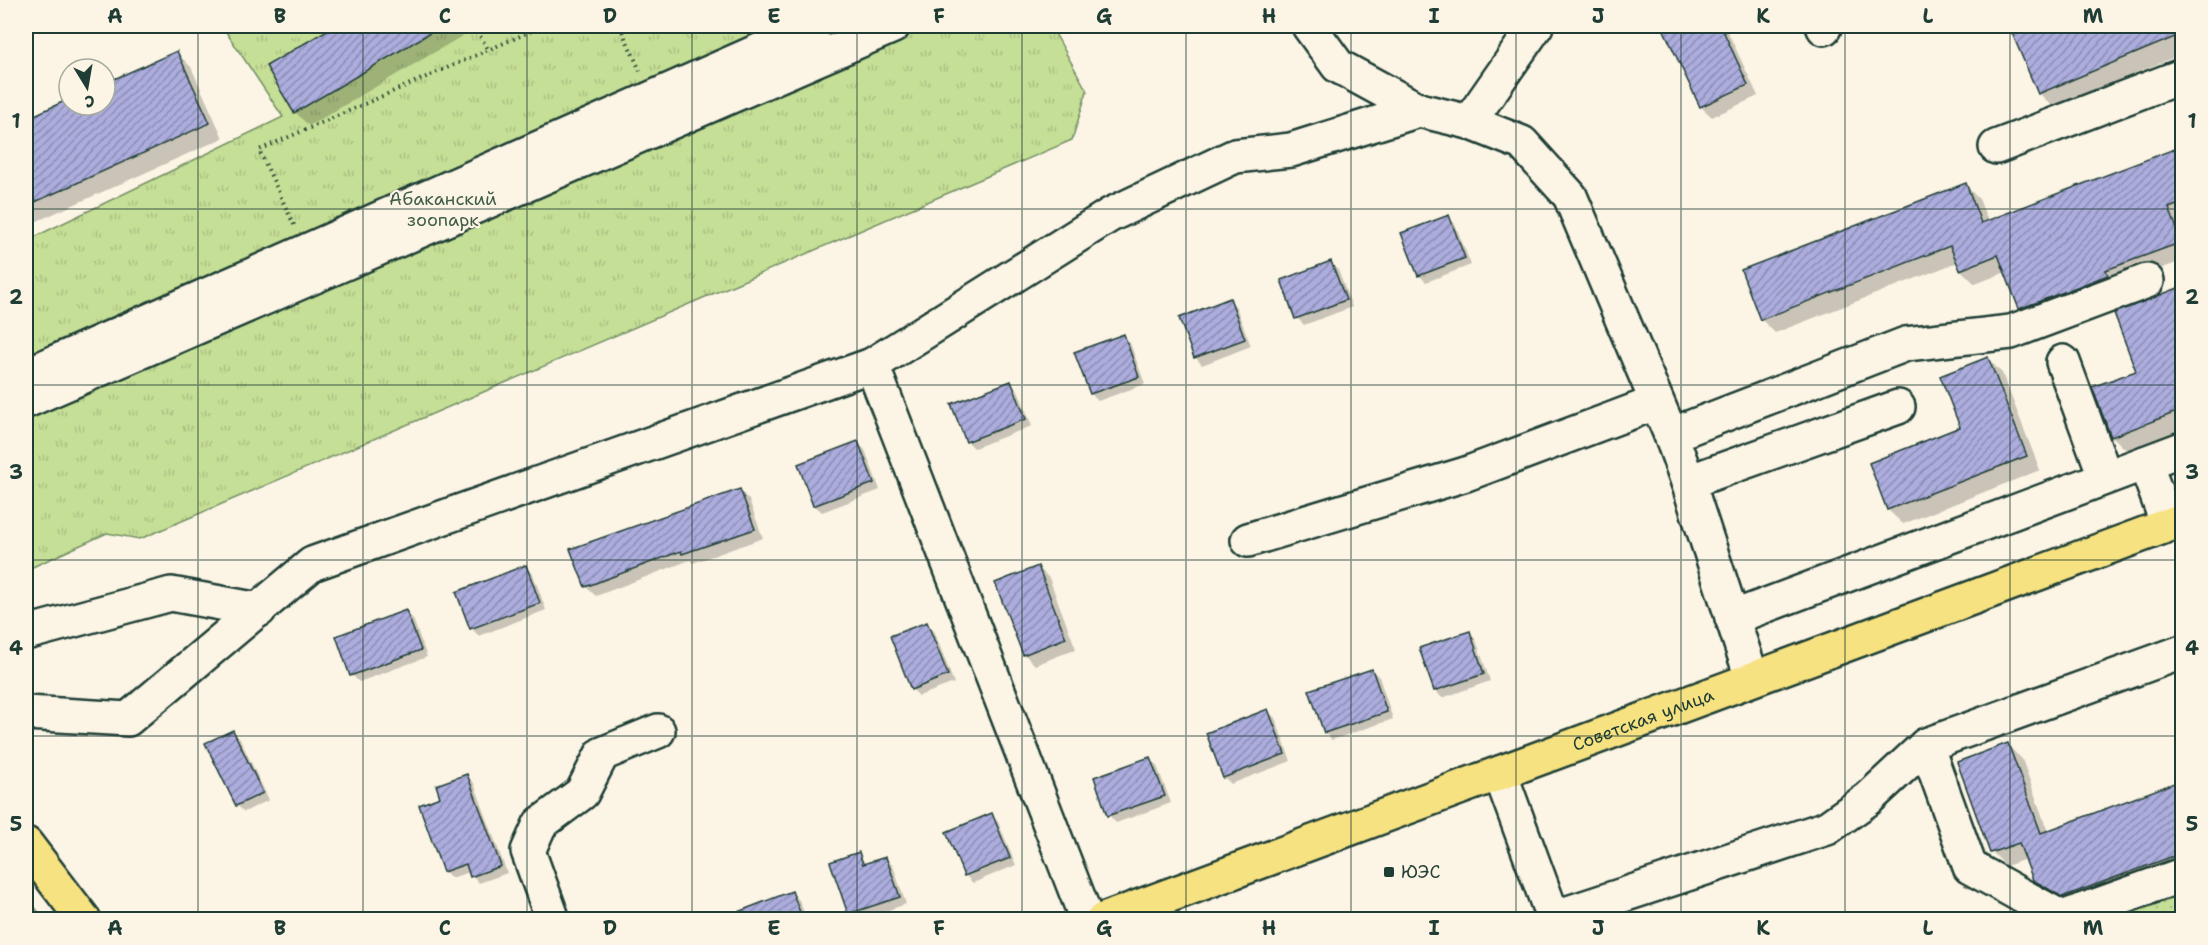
<svg xmlns="http://www.w3.org/2000/svg" width="2208" height="945" viewBox="0 0 2208 945" font-family="'Shantell Sans',sans-serif">
<defs>
<pattern id="grass-dots" width="8" height="8" patternUnits="userSpaceOnUse" patternTransform="scale(1.5)"><rect width="8" height="8" fill="#c6df96"/><path d="M2 2h.1M6 6h.1" fill="none" stroke="#aac082" stroke-width="1.8" stroke-linecap="round"/></pattern>
<pattern id="park-tufts" width="24" height="20" patternUnits="userSpaceOnUse" patternTransform="scale(1.5)"><rect width="24" height="20" fill="#c6df96"/><path d="M3 7l-1-3M5 7V3M7 7l1-3M15 17l-1-3M17 17v-4M19 17l1-3" fill="none" stroke="#aac082"/></pattern>
<pattern id="building-hatch" width="6" height="6" patternUnits="userSpaceOnUse" patternTransform="scale(1.5)"><rect width="6" height="6" fill="#acacdd"/><path d="M-1 1l2-2M0 6l6-6M5 7l2-2" fill="none" stroke="#8b8db4"/></pattern>
</defs>
<rect width="100%" height="100%" fill="#fcf5e5"/>
<filter id="ink" filterUnits="userSpaceOnUse"><feTurbulence type="fractalNoise" baseFrequency=".0167" numOctaves="2"/><feDisplacementMap in="SourceGraphic" scale="12" xChannelSelector="R" yChannelSelector="G"/><feConvolveMatrix kernelMatrix="1 2 1 2 8 2 1 2 1" color-interpolation-filters="sRGB"/></filter>
<g filter="url(#ink)">
<g fill="url(#grass-dots)" stroke="#728e65" stroke-width="1.5">
<polygon points="2182,895 2182,919 2115,919"/>
<polygon points="26,896 44,919 28,919 26,916"/>
</g>
<polygon fill="url(#park-tufts)" stroke="#728e65" stroke-width="1.5" points="222,26 1051,26 1087,91 1072,140 140,539 107,533 26,570 26,241 283,117"/>
<g fill="#0003">
<polygon points="337,26 466,26 469,32 309,126 295,112 268,66"/>
<polygon points="1663,26 1725,26 1758,96 1712,117 1701,107"/>
<polygon points="2011,26 2182,26 2182,54 2053,107 2039,93"/>
<polygon points="177,53 191,67 223,138 26,226 26,121 69,101 69,105 105,105 105,85"/>
<polygon points="2182,148 2182,261 2119,284 2034,322 2020,308 2006,272 1975,284 1961,270 1958,262 1775,333 1761,319 1965,185 1979,199 1988,221"/>
<polygon points="1448,217 1455,224 1471,265 1426,282 1419,275"/>
<polygon points="1331,263 1338,270 1352,307 1304,325 1297,318"/>
<polygon points="2178,290 2182,294 2182,429 2126,450 2112,436 2137,372"/>
<polygon points="1229,300 1236,307 1251,346 1202,365 1195,357"/>
<polygon points="1123,336 1130,343 1145,384 1098,401 1091,394 1076,353"/>
<polygon points="1988,359 2002,373 2040,470 1903,524 1888,510 1871,464 1962,428"/>
<polygon points="1011,383 1018,390 1032,426 974,448 967,441"/>
<polygon points="858,443 865,450 880,490 822,512 814,505"/>
<polygon points="740,491 749,500 763,538 693,563 690,560 596,596 586,587 572,550"/>
<polygon points="525,567 533,574 546,610 479,636 471,628"/>
<polygon points="1038,567 1049,578 1076,649 1035,665 1024,654"/>
<polygon points="406,612 413,619 427,657 359,682 352,675"/>
<polygon points="927,623 934,631 954,683 919,696 912,689"/>
<polygon points="1469,632 1476,640 1490,681 1442,698 1435,690"/>
<polygon points="1372,670 1379,677 1393,719 1332,740 1325,733"/>
<polygon points="1268,711 1275,718 1291,761 1231,784 1224,777"/>
<polygon points="232,732 240,739 269,800 244,812 237,805"/>
<polygon points="2007,745 2022,759 2048,832 2182,782 2182,872 2078,910 2049,894 2034,879 2026,859 2006,866 1992,852"/>
<polygon points="1150,758 1157,766 1171,803 1116,823 1109,815 1095,778"/>
<polygon points="467,776 474,783 507,873 479,883 470,872 451,878 444,871 442,798"/>
<polygon points="991,815 998,822 1016,865 973,883 966,876 948,833"/>
<polygon points="858,854 867,865 885,858 893,866 906,904 860,920 855,920 849,914"/>
<polygon points="792,893 799,900 807,920 740,920"/>
</g>
<g fill="url(#building-hatch)" stroke="#1f3d34" stroke-width="1.5">
<polygon points="334,26 442,26 294,113 266,66"/>
<polygon points="1662,26 1721,26 1748,85 1700,107"/>
<polygon points="2009,26 2182,26 2182,34 2038,94"/>
<polygon points="177,51 210,123 26,206 26,119 69,99 69,105 105,105 105,83"/>
<polygon points="2182,146 2182,203 2169,208 2182,242 2106,270 2108,275 2019,309 1998,255 1960,270 1950,246 1760,320 1741,270 1966,183 1981,223"/>
<polygon points="1449,215 1465,258 1418,276 1401,233"/>
<polygon points="1331,261 1346,300 1295,319 1281,280"/>
<polygon points="2178,288 2182,300 2182,410 2111,437 2092,387 2136,371 2114,313"/>
<polygon points="1230,298 1245,339 1194,358 1179,318"/>
<polygon points="1124,334 1139,377 1090,394 1074,352"/>
<polygon points="1988,357 2027,456 1887,510 1869,463 1960,427 1940,376"/>
<polygon points="1011,381 1026,419 966,442 951,404"/>
<polygon points="858,441 874,483 813,506 798,464"/>
<polygon points="740,489 755,529 682,554 681,551 585,587 570,549"/>
<polygon points="526,565 540,603 470,629 456,592"/>
<polygon points="1038,566 1066,638 1023,655 995,583"/>
<polygon points="406,610 421,650 350,676 336,636"/>
<polygon points="927,622 948,675 911,690 890,636"/>
<polygon points="1470,631 1484,674 1434,691 1419,648"/>
<polygon points="1372,669 1387,712 1324,733 1309,690"/>
<polygon points="1268,709 1285,754 1223,778 1206,733"/>
<polygon points="233,730 263,793 236,806 205,743"/>
<polygon points="2008,743 2041,833 2182,780 2182,853 2062,897 2033,880 2019,843 1990,853 1957,762"/>
<polygon points="1150,757 1165,796 1107,816 1094,777"/>
<polygon points="467,774 501,866 470,877 466,864 443,872 419,805 440,797 436,785"/>
<polygon points="992,813 1010,858 964,876 946,832"/>
<polygon points="859,852 863,864 886,857 900,897 848,914 830,862"/>
<polygon points="792,891 803,920 722,920 722,918"/>
</g>
<g fill="none" stroke-linecap="round" stroke-linejoin="round">
<g stroke="#1f3d34" stroke-width="38">
<g id="minor">
<polyline points="1309,26 1338,66 1419,110"/>
<polyline points="1823,26 1824,28"/>
<polyline points="1469,122 1536,26"/>
<polyline points="1996,147 2182,76"/>
<polyline points="2063,362 2105,476"/>
<polyline points="872,365 1087,920"/>
<polyline points="26,375 815,26"/>
<polyline points="26,401 893,26"/>
<polyline points="1671,435 1906,344 2011,332 2147,281"/>
<polyline points="2145,463 2168,525"/>
<polyline points="1248,540 1466,474 1655,403"/>
<polyline points="1732,618 2182,449"/>
<polyline points="26,633 171,594 259,610"/>
<polyline points="1752,678 1688,482 1898,407"/>
<polyline points="26,713 128,719 312,564 872,365 1110,215 1235,156 1291,150 1419,110 1469,122 1522,143 1570,196 1671,435 1688,482"/>
<polyline points="1926,745 1970,867 2062,918 2182,875"/>
<polyline points="1500,773 1554,920"/>
<polyline points="1553,918 1827,828 1868,799 1926,745 2182,652"/>
<polyline points="553,920 528,851 540,824 582,793 602,754 658,731"/>
</g>
</g>
<g stroke="#1f3d34" stroke-width="38">
<g id="major">
<polyline points="26,844 84,920"/>
<path id="s1" d="M1103 920 2182 520"/>
</g>
</g>
<g stroke="#1f3d34" stroke-width="4" stroke-dasharray="1.5 4.5" stroke-linecap="butt">
<polyline points="474,26 488,49"/>
<polyline points="620,26 641,73"/>
<polyline points="294,225 259,150 543,26"/>
</g>
<use href="#minor" stroke="#fcf5e5" stroke-width="33"/>
<use href="#major" stroke="#f7e281" stroke-width="33"/>
</g>
</g>
<path fill="none" stroke="#1f3d34" stroke-width="1.5" stroke-opacity="0.55" d="M198 26V920M363 26V920M527 26V920M692 26V920M857 26V920M1022 26V920M1186 26V920M1351 26V920M1516 26V920M1681 26V920M1845 26V920M2010 26V920M26 209H2182M26 385H2182M26 560H2182M26 736H2182"/>
<rect fill="#1f3d34" stroke="#fcf5e5" stroke-width="2" x="1383" y="866" width="12" height="12" rx="3"/>
<g text-anchor="middle" stroke-width="4.5" stroke-linejoin="round" paint-order="stroke">
<g font-size="18" fill="#405d48" stroke="#fcf5e5">
<text x="443" y="205">Абаканский<tspan x="443" dy="21">зоопарк</tspan></text>
</g>
<g font-size="18" fill="#1f3d34" stroke="#fcf5e5">
<text dy="6" stroke="none"><textPath href="#s1" startOffset="576">Советская улица</textPath></text>
</g>
<g font-size="18" fill="#1f3d34" stroke="#fcf5e5" text-anchor="start">
<text x="1401" y="878">ЮЭС</text>
</g>
</g>
<rect width="2208" height="945" fill="none" stroke="#fcf5e5" stroke-width="66"/>
<g transform="translate(87 87) rotate(169)"><circle r="28" fill="#fcf5e5" stroke="#a4ab9e" stroke-width="1.5"/>
<path d="M0-4.5L10 22L0 15L-10 22Z" fill="#1f3d34"/>
<text y="-9" font-size="16" font-weight="bold" text-anchor="middle" fill="#1f3d34">С</text>
</g>
<rect x="33" y="33" width="2142" height="879" fill="none" stroke="#1f3d34" stroke-width="2"/>
<g font-size="20" text-anchor="middle" font-weight="bold" fill="#1f3d34">
<text x="115" y="23">A</text>
<text x="280" y="23">B</text>
<text x="445" y="23">C</text>
<text x="610" y="23">D</text>
<text x="774" y="23">E</text>
<text x="939" y="23">F</text>
<text x="1104" y="23">G</text>
<text x="1269" y="23">H</text>
<text x="1434" y="23">I</text>
<text x="1598" y="23">J</text>
<text x="1763" y="23">K</text>
<text x="1928" y="23">L</text>
<text x="2093" y="23">M</text>
<text x="16" y="128">1</text>
<text x="2192" y="128">1</text>
<text x="16" y="304">2</text>
<text x="2192" y="304">2</text>
<text x="16" y="479">3</text>
<text x="2192" y="479">3</text>
<text x="16" y="655">4</text>
<text x="2192" y="655">4</text>
<text x="16" y="831">5</text>
<text x="2192" y="831">5</text>
<text x="115" y="935">A</text>
<text x="280" y="935">B</text>
<text x="445" y="935">C</text>
<text x="610" y="935">D</text>
<text x="774" y="935">E</text>
<text x="939" y="935">F</text>
<text x="1104" y="935">G</text>
<text x="1269" y="935">H</text>
<text x="1434" y="935">I</text>
<text x="1598" y="935">J</text>
<text x="1763" y="935">K</text>
<text x="1928" y="935">L</text>
<text x="2093" y="935">M</text>
</g>
</svg>
